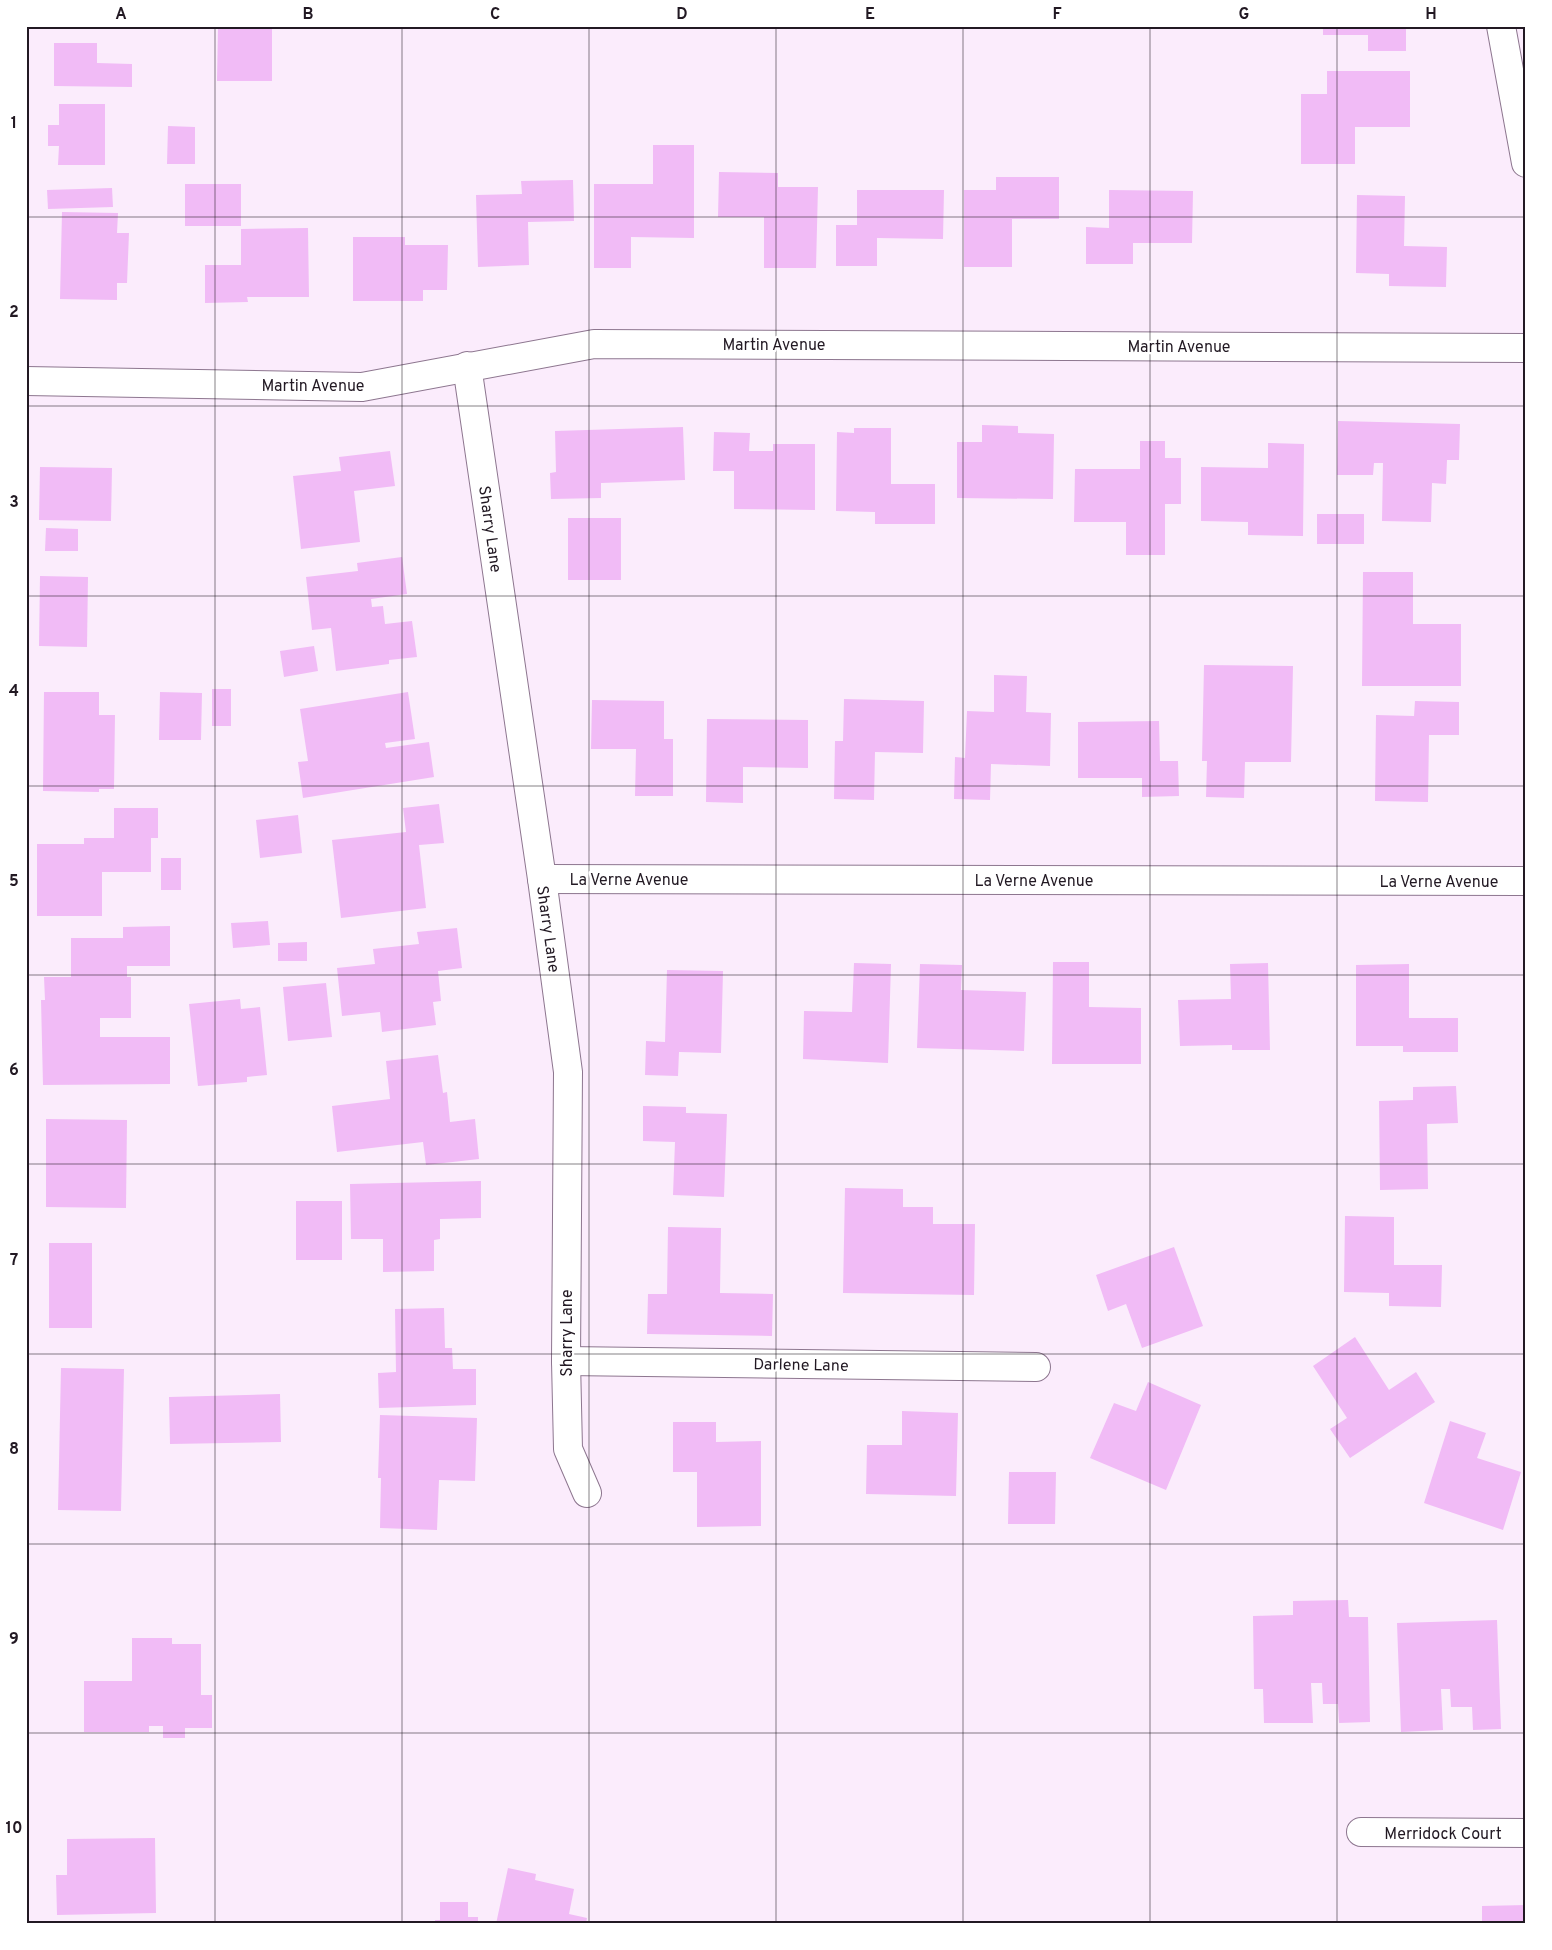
<svg xmlns="http://www.w3.org/2000/svg" width="1552" height="1950" viewBox="0 0 1552 1950" font-family="Overpass,sans-serif">
<rect width="100%" height="100%" fill="#fbecfc"/>
<g fill="#f1bbf6">
<polygon points="218,26 272,26 272,81 217,81"/>
<polygon points="1323,26 1406,26 1406,51 1368,51 1368,35 1323,35"/>
<polygon points="54,43 97,43 97,63 132,64 132,87 54,86"/>
<polygon points="1327,71 1410,71 1410,127 1355,127 1355,164 1301,164 1301,94 1327,94"/>
<polygon points="59,104 105,104 105,165 58,165 59,146 48,146 48,125 59,125"/>
<polygon points="168,126 195,127 195,164 167,164"/>
<polygon points="653,145 694,145 694,238 631,237 631,268 594,268 594,184 653,184"/>
<polygon points="719,172 778,173 778,187 818,187 816,268 764,268 764,217 718,217"/>
<polygon points="996,177 1059,177 1059,219 1012,219 1012,267 964,267 964,190 996,190"/>
<polygon points="573,180 574,221 528,222 529,265 478,267 476,195 522,194 521,181"/>
<rect x="185" y="184" width="56" height="42"/>
<polygon points="112,188 113,207 48,209 47,190"/>
<polygon points="857,190 944,190 943,239 877,238 877,266 836,266 836,225 857,225"/>
<polygon points="1109,190 1193,191 1192,243 1133,243 1133,264 1086,264 1086,227 1109,228"/>
<polygon points="1357,195 1405,196 1404,246 1447,247 1446,287 1389,286 1389,274 1356,273"/>
<polygon points="62,212 118,213 117,233 129,233 127,283 117,283 117,300 60,299"/>
<polygon points="308,228 309,297 247,297 248,302 205,303 205,265 241,265 241,229"/>
<polygon points="353,237 405,237 405,245 448,245 447,290 423,290 423,301 353,301"/>
<polygon points="1338,421 1460,424 1459,460 1447,460 1446,484 1432,483 1431,522 1382,521 1383,463 1374,463 1373,475 1337,475"/>
<polygon points="982,425 1018,426 1018,433 1054,434 1053,499 957,498 957,442 982,442"/>
<polygon points="683,427 685,480 601,483 601,498 551,499 550,473 556,472 555,431"/>
<polygon points="854,428 891,428 891,484 935,484 935,524 875,524 875,512 836,511 837,432 854,433"/>
<polygon points="714,432 750,433 749,451 773,451 773,444 815,444 815,510 734,509 734,471 713,471"/>
<polygon points="1140,441 1165,441 1165,458 1181,458 1181,504 1165,504 1165,555 1126,555 1126,522 1074,522 1075,469 1140,469"/>
<polygon points="1268,443 1304,444 1303,536 1248,535 1248,522 1201,521 1201,467 1268,468"/>
<polygon points="390,451 395,486 354,491 360,542 301,549 293,476 341,471 339,457"/>
<polygon points="40,467 112,468 111,521 39,520"/>
<rect x="1317" y="514" width="47" height="30"/>
<rect x="568" y="518" width="53" height="62"/>
<polygon points="46,528 78,529 78,551 45,551"/>
<polygon points="402,557 407,594 371,599 372,607 383,606 385,624 412,621 417,657 389,660 389,664 336,671 331,628 312,630 306,577 358,571 357,563"/>
<polygon points="1363,572 1413,572 1413,624 1461,624 1461,686 1362,686"/>
<polygon points="40,576 88,577 87,647 39,646"/>
<polygon points="314,646 318,671 284,677 280,651"/>
<polygon points="1204,665 1293,666 1291,762 1245,762 1244,798 1206,797 1207,761 1202,761"/>
<polygon points="994,675 1027,676 1026,712 1051,713 1050,766 991,764 990,800 954,799 955,757 965,758 967,711 994,712"/>
<rect x="212" y="689" width="19" height="37"/>
<polygon points="44,692 99,692 99,715 115,715 114,789 99,789 99,792 43,791"/>
<polygon points="160,692 202,693 201,740 159,740"/>
<polygon points="408,692 415,739 385,743 386,748 429,742 434,777 303,798 298,762 308,761 300,709"/>
<polygon points="844,699 924,701 923,753 875,752 874,800 834,799 835,741 843,741"/>
<polygon points="592,700 664,701 664,739 673,739 673,796 635,796 636,749 591,749"/>
<polygon points="1415,701 1459,702 1459,735 1429,735 1428,802 1375,801 1376,715 1414,716"/>
<polygon points="707,719 808,720 808,768 743,767 743,803 706,802"/>
<polygon points="1159,721 1160,761 1178,761 1179,796 1142,797 1142,778 1078,778 1078,722"/>
<polygon points="439,804 444,843 419,845 426,908 341,918 332,840 406,832 403,808"/>
<polygon points="114,808 158,808 158,838 151,838 151,872 102,872 102,916 37,916 37,844 84,844 84,838 114,838"/>
<polygon points="298,815 302,853 260,858 256,820"/>
<rect x="161" y="858" width="20" height="32"/>
<polygon points="268,921 270,945 233,948 231,923"/>
<polygon points="170,926 170,966 127,966 127,977 131,977 131,1018 100,1018 100,1037 170,1037 170,1084 43,1085 41,1000 45,1000 44,977 71,977 71,938 123,938 123,927"/>
<polygon points="457,928 462,968 438,971 441,1001 433,1002 436,1025 382,1032 380,1012 342,1016 337,968 375,964 373,949 419,944 417,932"/>
<polygon points="307,942 307,961 278,961 278,943"/>
<polygon points="1053,962 1089,962 1089,1007 1141,1008 1141,1064 1052,1064"/>
<polygon points="854,963 891,964 888,1063 803,1059 804,1011 852,1012"/>
<polygon points="1268,963 1270,1050 1232,1050 1232,1045 1180,1046 1178,1000 1231,999 1230,964"/>
<polygon points="920,964 962,965 961,990 1026,992 1024,1051 917,1048"/>
<polygon points="1409,964 1409,1018 1458,1018 1458,1052 1403,1052 1403,1046 1356,1046 1356,965"/>
<polygon points="667,970 723,971 721,1053 679,1052 678,1076 645,1075 646,1041 665,1042"/>
<polygon points="326,983 332,1037 288,1041 283,987"/>
<polygon points="240,999 241,1009 260,1007 267,1075 247,1077 247,1082 198,1086 189,1004"/>
<polygon points="438,1055 443,1093 447,1092 450,1122 475,1119 479,1159 426,1165 423,1142 337,1152 332,1106 390,1099 386,1061"/>
<polygon points="1456,1086 1458,1123 1427,1124 1428,1189 1380,1190 1379,1101 1413,1100 1413,1087"/>
<polygon points="643,1106 686,1107 686,1113 727,1114 724,1197 673,1195 675,1142 643,1141"/>
<polygon points="46,1119 127,1120 126,1208 46,1207"/>
<polygon points="481,1181 481,1218 440,1219 440,1239 434,1240 434,1271 383,1272 383,1239 351,1239 350,1184"/>
<polygon points="845,1188 903,1189 903,1207 933,1207 933,1224 975,1224 974,1295 843,1293"/>
<rect x="296" y="1201" width="46" height="59"/>
<polygon points="1345,1216 1394,1217 1394,1265 1442,1265 1441,1307 1389,1306 1389,1293 1344,1292"/>
<polygon points="668,1227 721,1228 720,1293 773,1294 772,1336 647,1334 648,1294 667,1294"/>
<rect x="49" y="1243" width="43" height="85"/>
<polygon points="1174,1247 1203,1326 1142,1348 1126,1304 1108,1311 1096,1275"/>
<polygon points="444,1308 445,1348 452,1348 453,1369 476,1369 476,1405 379,1408 378,1373 396,1372 395,1309"/>
<polygon points="1355,1337 1389,1390 1416,1372 1435,1402 1350,1458 1330,1429 1347,1418 1313,1366"/>
<polygon points="61,1368 124,1369 121,1511 58,1510"/>
<polygon points="1148,1382 1201,1405 1166,1490 1090,1458 1114,1403 1136,1411"/>
<polygon points="280,1394 281,1442 170,1444 169,1397"/>
<polygon points="902,1411 958,1413 956,1496 866,1494 867,1445 902,1445"/>
<polygon points="380,1415 477,1418 475,1481 439,1480 437,1530 380,1528 381,1478 378,1478"/>
<polygon points="1450,1421 1486,1433 1477,1458 1521,1472 1503,1530 1424,1503"/>
<polygon points="673,1422 716,1422 716,1442 761,1441 761,1526 697,1527 697,1472 673,1472"/>
<polygon points="1009,1472 1056,1472 1055,1524 1008,1524"/>
<polygon points="1348,1600 1349,1617 1368,1617 1370,1722 1339,1723 1338,1704 1323,1704 1322,1683 1311,1683 1313,1723 1264,1723 1263,1689 1254,1689 1253,1616 1293,1615 1293,1601"/>
<polygon points="1497,1620 1501,1729 1473,1730 1472,1707 1451,1707 1450,1689 1441,1689 1443,1730 1401,1732 1397,1623"/>
<polygon points="132,1638 172,1638 172,1644 201,1644 201,1695 212,1695 212,1728 185,1728 185,1738 163,1738 163,1726 149,1726 149,1732 84,1732 84,1681 132,1681"/>
<polygon points="155,1838 156,1913 57,1915 56,1875 67,1875 67,1839"/>
<polygon points="508,1868 536,1874 535,1880 574,1889 569,1914 587,1918 586,1924 496,1924"/>
<polygon points="440,1902 468,1902 468,1917 478,1917 478,1924 435,1924 435,1920 440,1920"/>
<polygon points="1526,1905 1526,1924 1482,1924 1482,1906"/>
</g>
<g fill="none" stroke-linecap="round" stroke-linejoin="round">
<g stroke="#8d768f" stroke-width="30">
<g id="minor">
<polyline points="1501,26 1526,163"/>
<polyline points="467,366 542,879 568,1072 566,1361 568,1449 587,1493"/>
<polyline points="26,381 362,387 594,344 1526,348"/>
<polyline points="542,879 1526,881"/>
<polyline points="566,1361 1036,1367"/>
<polyline points="1361,1832 1526,1833"/>
</g>
</g>
<use href="#minor" stroke="#fff" stroke-width="28"/>
</g>
<path fill="none" stroke="#221923" stroke-width="1" stroke-opacity="0.55" d="M215 26V1924M402 26V1924M589 26V1924M776 26V1924M963 26V1924M1150 26V1924M1337 26V1924M26 217H1526M26 406H1526M26 596H1526M26 786H1526M26 975H1526M26 1164H1526M26 1354H1526M26 1544H1526M26 1733H1526"/>
<g text-anchor="middle" stroke-width="4.5" stroke-linejoin="round" paint-order="stroke">
<g font-size="16" fill="#221923" stroke="#fff">
<text x="774" y="350">Martin Avenue</text>
<text x="1179" y="352">Martin Avenue</text>
<text x="313" y="391">Martin Avenue</text>
<text transform="translate(491 529) rotate(82)" y="6">Sharry Lane</text>
<text x="629" y="885">La Verne Avenue</text>
<text x="1034" y="886">La Verne Avenue</text>
<text x="1439" y="887">La Verne Avenue</text>
<text transform="translate(549 929) rotate(82)" y="6">Sharry Lane</text>
<text transform="translate(566 1333) rotate(-90)" y="6">Sharry Lane</text>
<text transform="translate(801 1364) rotate(1)" y="6">Darlene Lane</text>
<text x="1443" y="1839">Merridock Court</text>
</g>
</g>
<rect width="1552" height="1950" fill="none" stroke="#ffffff" stroke-width="55"/>
<rect x="28" y="28" width="1496" height="1894" fill="none" stroke="#221923" stroke-width="2"/>
<g font-size="16" text-anchor="middle" font-weight="bold" fill="#221923">
<text x="121" y="19">A</text>
<text x="308" y="19">B</text>
<text x="495" y="19">C</text>
<text x="682" y="19">D</text>
<text x="870" y="19">E</text>
<text x="1057" y="19">F</text>
<text x="1244" y="19">G</text>
<text x="1431" y="19">H</text>
<text x="14" y="128">1</text>
<text x="14" y="317">2</text>
<text x="14" y="507">3</text>
<text x="14" y="696">4</text>
<text x="14" y="886">5</text>
<text x="14" y="1075">6</text>
<text x="14" y="1265">7</text>
<text x="14" y="1454">8</text>
<text x="14" y="1644">9</text>
<text x="14" y="1833">10</text>
</g>
</svg>
